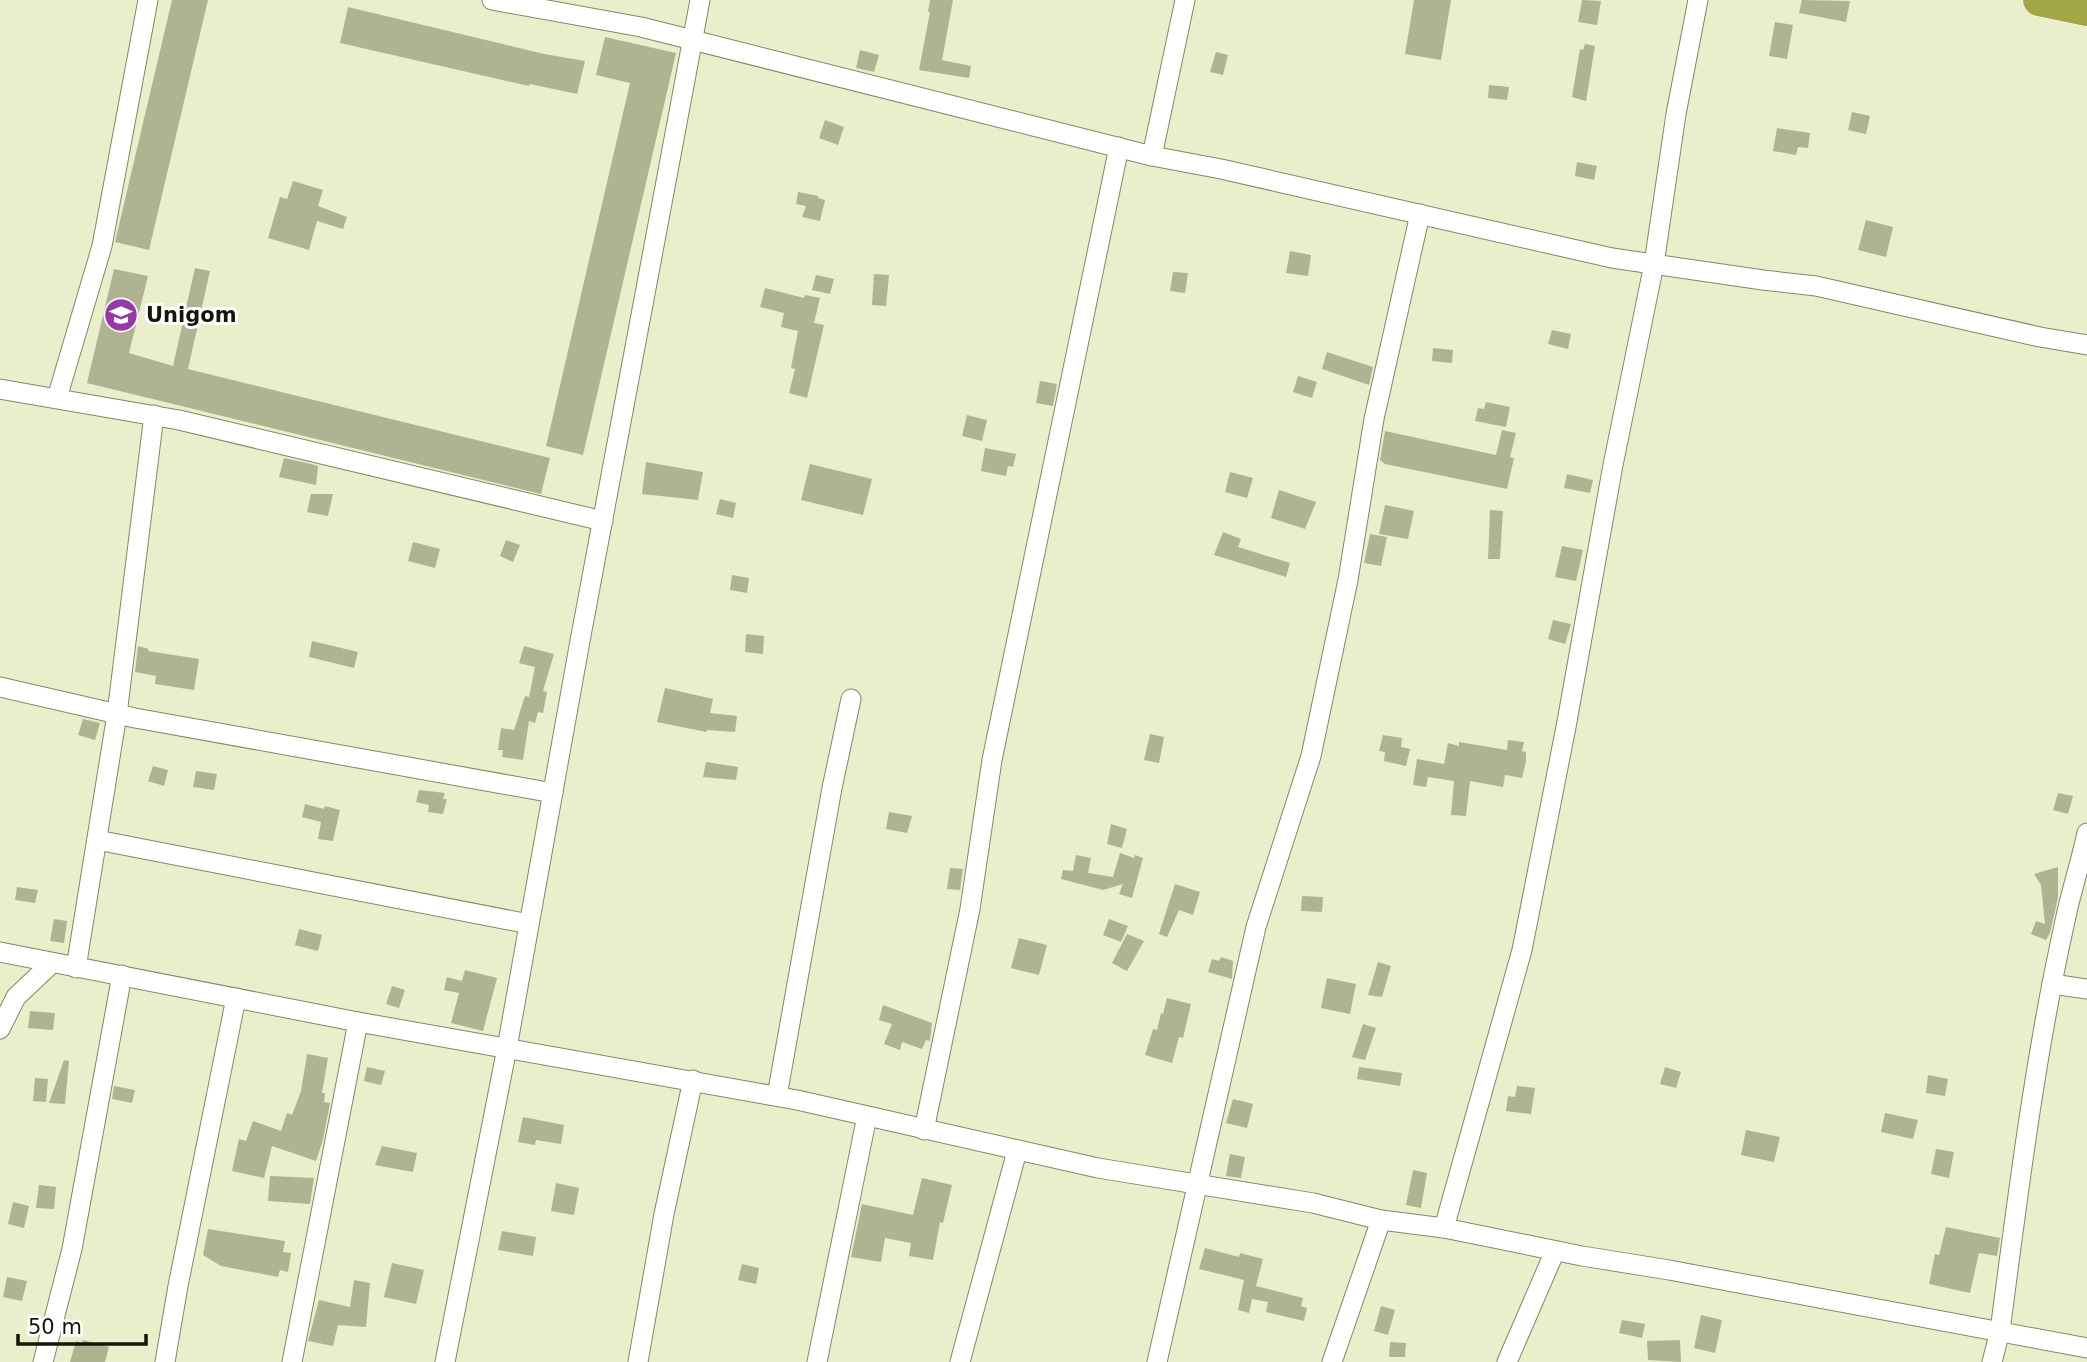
<svg xmlns="http://www.w3.org/2000/svg" width="2087" height="1362" viewBox="0 0 2087 1362" font-family="'DejaVu Sans',sans-serif">
<rect width="100%" height="100%" fill="#ebeecb"/>
<g fill="#b0b392">
<polygon points="172,0 208,0 149,250 115,242"/>
<polygon points="930,0 953,0 942,60 971,66 969,78 919,70 930,12 928,12"/>
<polygon points="1414,0 1451,0 1441,60 1405,54"/>
<polygon points="1582,0 1601,1 1597,25 1578,22"/>
<polygon points="1802,0 1850,1 1846,22 1799,13"/>
<polygon points="348,7 544,54 585,61 577,94 530,84 529,86 340,43"/>
<polygon points="1775,22 1793,25 1787,59 1769,56"/>
<polygon points="605,37 676,53 583,455 546,446 630,83 596,75"/>
<polygon points="1585,44 1595,46 1586,101 1572,97 1580,49 1583,50"/>
<polygon points="860,50 879,55 874,72 856,68"/>
<polygon points="1216,52 1228,55 1223,75 1210,72"/>
<polygon points="1489,85 1509,87 1507,100 1488,98"/>
<polygon points="1852,112 1870,116 1866,134 1848,130"/>
<polygon points="825,120 844,127 838,145 819,138"/>
<polygon points="1777,128 1810,133 1808,148 1798,147 1796,155 1773,151"/>
<polygon points="1577,162 1597,166 1594,180 1575,176"/>
<polygon points="293,181 323,190 318,206 347,217 343,229 317,221 309,250 268,238 280,197 287,199"/>
<polygon points="798,192 818,196 818,198 825,200 820,221 802,217 806,206 796,204"/>
<polygon points="1866,220 1893,227 1886,257 1858,250"/>
<polygon points="1290,251 1311,255 1308,276 1286,273"/>
<polygon points="195,268 210,271 188,369 550,458 541,494 87,383 114,269 148,276 129,353 173,366"/>
<polygon points="1173,272 1188,273 1185,293 1170,291"/>
<polygon points="874,274 889,275 886,306 872,305"/>
<polygon points="816,275 834,279 830,294 812,290"/>
<polygon points="765,288 804,298 805,295 820,298 814,323 824,325 807,398 789,393 795,369 791,368 798,331 781,327 784,313 760,307"/>
<polygon points="1552,330 1571,334 1568,349 1548,344"/>
<polygon points="1433,348 1453,350 1452,363 1432,361"/>
<polygon points="1327,352 1373,367 1369,385 1322,369"/>
<polygon points="1298,376 1317,382 1312,398 1293,392"/>
<polygon points="1040,381 1057,384 1053,406 1036,403"/>
<polygon points="1486,402 1510,407 1506,427 1475,421 1478,408 1484,409"/>
<polygon points="967,415 987,420 982,441 962,436"/>
<polygon points="1502,430 1516,433 1510,457 1514,458 1507,489 1385,464 1380,460 1385,431 1496,455"/>
<polygon points="985,448 1016,454 1013,467 1008,466 1006,476 981,471"/>
<polygon points="284,458 320,466 312,465 318,466 316,485 279,477"/>
<polygon points="646,462 703,472 698,500 642,494"/>
<polygon points="810,464 872,479 863,515 801,500"/>
<polygon points="1230,472 1253,478 1247,498 1225,492"/>
<polygon points="1567,474 1593,480 1590,493 1564,488"/>
<polygon points="1279,490 1316,502 1305,529 1271,518"/>
<polygon points="311,494 333,494 328,516 307,512"/>
<polygon points="720,499 736,503 733,518 716,514"/>
<polygon points="1385,505 1414,511 1408,539 1379,534"/>
<polygon points="1490,510 1503,511 1500,559 1488,559"/>
<polygon points="1223,532 1241,539 1238,547 1290,563 1286,577 1214,555"/>
<polygon points="1370,534 1387,537 1381,566 1364,563"/>
<polygon points="506,540 520,545 513,562 500,556"/>
<polygon points="413,542 440,549 435,568 408,561"/>
<polygon points="1562,546 1583,550 1576,581 1555,577"/>
<polygon points="732,575 749,578 747,593 730,590"/>
<polygon points="1553,620 1571,624 1565,644 1548,639"/>
<polygon points="746,634 764,636 763,654 745,652"/>
<polygon points="312,641 358,652 354,668 309,657"/>
<polygon points="138,646 149,649 148,651 199,659 194,690 155,684 156,676 135,672"/>
<polygon points="524,646 554,654 543,691 547,692 543,713 538,712 535,723 529,721 523,760 502,757 503,750 498,750 501,728 514,730 525,696 529,697 535,667 519,663"/>
<polygon points="665,688 713,699 710,713 737,716 735,732 707,730 706,732 657,722"/>
<polygon points="83,719 100,723 95,740 78,735"/>
<polygon points="1150,734 1164,737 1159,763 1144,760"/>
<polygon points="1383,735 1402,738 1401,747 1410,749 1406,766 1384,761 1385,752 1379,751"/>
<polygon points="1508,740 1524,742 1522,751 1526,752 1526,761 1522,778 1505,775 1503,787 1470,781 1466,816 1451,815 1454,781 1428,777 1426,787 1413,785 1417,759 1444,764 1448,743 1459,746 1459,742 1507,750"/>
<polygon points="706,762 738,767 736,780 703,777"/>
<polygon points="153,766 168,770 164,786 148,781"/>
<polygon points="196,771 217,774 214,790 193,787"/>
<polygon points="419,790 445,793 443,799 447,799 443,814 428,812 429,805 416,802"/>
<polygon points="2058,793 2073,796 2068,814 2053,810"/>
<polygon points="305,804 324,809 325,806 340,810 333,841 318,839 321,822 302,817"/>
<polygon points="889,812 912,816 907,833 886,829"/>
<polygon points="1111,824 1127,829 1122,848 1107,844"/>
<polygon points="1120,853 1134,858 1135,855 1143,858 1132,898 1119,894 1123,884 1103,890 1061,879 1063,870 1073,871 1076,855 1091,858 1088,873 1113,877"/>
<polygon points="2058,867 2058,898 2050,933 2046,940 2031,934 2036,921 2045,924 2041,885 2034,874"/>
<polygon points="950,868 963,869 960,890 947,889"/>
<polygon points="1175,884 1200,892 1193,915 1179,910 1167,937 1159,934"/>
<polygon points="17,887 38,890 35,903 15,900"/>
<polygon points="1302,896 1323,897 1322,912 1301,911"/>
<polygon points="54,919 67,921 64,943 50,941"/>
<polygon points="1109,919 1128,926 1121,942 1103,935"/>
<polygon points="299,929 322,935 318,951 295,945"/>
<polygon points="1127,934 1144,941 1127,971 1112,963"/>
<polygon points="1019,938 1047,945 1039,975 1011,968"/>
<polygon points="1221,957 1233,961 1232,979 1208,972 1212,959 1219,961"/>
<polygon points="1378,962 1391,966 1382,997 1368,995"/>
<polygon points="465,970 497,978 483,1031 451,1023 459,993 444,990 447,977 462,981"/>
<polygon points="1327,978 1356,984 1350,1014 1321,1008"/>
<polygon points="392,986 405,990 399,1008 386,1004"/>
<polygon points="1167,998 1191,1004 1183,1038 1179,1037 1172,1063 1145,1055 1153,1029 1157,1030 1161,1013 1163,1014"/>
<polygon points="883,1005 932,1023 930,1041 926,1040 922,1049 902,1042 900,1050 884,1044 892,1024 879,1020"/>
<polygon points="30,1011 55,1013 53,1030 28,1028"/>
<polygon points="1363,1024 1376,1028 1365,1060 1352,1057"/>
<polygon points="307,1054 328,1058 322,1093 325,1093 324,1102 330,1103 323,1140 316,1161 272,1146 264,1178 232,1171 239,1139 246,1141 253,1121 281,1131 287,1113 292,1115 301,1091"/>
<polygon points="64,1060 69,1061 65,1104 49,1103"/>
<polygon points="367,1067 385,1071 381,1085 364,1081"/>
<polygon points="1359,1067 1402,1073 1400,1086 1357,1079"/>
<polygon points="1665,1067 1681,1072 1676,1088 1660,1084"/>
<polygon points="1928,1075 1948,1079 1945,1096 1926,1093"/>
<polygon points="35,1078 48,1079 46,1102 33,1101"/>
<polygon points="114,1086 135,1090 132,1103 112,1099"/>
<polygon points="1517,1086 1535,1088 1531,1114 1506,1111 1508,1096 1515,1097"/>
<polygon points="1233,1099 1253,1104 1247,1128 1226,1123"/>
<polygon points="1885,1113 1918,1120 1913,1139 1881,1132"/>
<polygon points="523,1117 564,1125 561,1144 536,1140 535,1145 518,1142"/>
<polygon points="1746,1130 1780,1137 1774,1162 1741,1155"/>
<polygon points="382,1146 417,1153 413,1172 375,1165"/>
<polygon points="1936,1149 1954,1152 1949,1178 1931,1174"/>
<polygon points="1230,1154 1245,1157 1241,1178 1226,1176"/>
<polygon points="1413,1170 1427,1173 1421,1208 1406,1205"/>
<polygon points="270,1176 314,1178 310,1204 268,1201"/>
<polygon points="922,1178 952,1185 943,1223 940,1222 933,1260 909,1256 911,1243 885,1238 881,1262 851,1257 862,1204 913,1215"/>
<polygon points="556,1183 579,1188 574,1215 551,1211"/>
<polygon points="39,1185 56,1187 54,1209 36,1208"/>
<polygon points="13,1202 29,1206 24,1228 8,1224"/>
<polygon points="1946,1227 2000,1238 1997,1256 1979,1253 1970,1293 1929,1284 1935,1254 1939,1255"/>
<polygon points="208,1229 285,1241 283,1252 291,1253 288,1272 280,1270 278,1277 221,1266 203,1255"/>
<polygon points="502,1231 536,1237 533,1256 498,1250"/>
<polygon points="1205,1248 1239,1257 1240,1253 1263,1259 1256,1286 1303,1298 1301,1306 1307,1308 1304,1321 1266,1312 1268,1302 1252,1299 1249,1313 1238,1310 1244,1280 1199,1269"/>
<polygon points="392,1263 424,1270 416,1304 384,1297"/>
<polygon points="742,1264 759,1268 756,1284 738,1280"/>
<polygon points="7,1277 27,1281 22,1301 3,1297"/>
<polygon points="354,1280 370,1283 366,1327 338,1325 333,1346 308,1341 319,1300 350,1307"/>
<polygon points="1381,1306 1395,1310 1388,1335 1374,1331"/>
<polygon points="1701,1315 1722,1320 1715,1353 1694,1348"/>
<polygon points="1622,1320 1645,1324 1642,1338 1619,1333"/>
<polygon points="83,1340 109,1347 105,1362 70,1362 76,1341 82,1343"/>
<polygon points="1680,1340 1681,1362 1648,1360 1647,1341"/>
<polygon points="1390,1342 1406,1343 1405,1357 1389,1357"/>
</g>
<g fill="none" stroke-linecap="round" stroke-linejoin="round">
<g stroke="#848767" stroke-width="21">
<g id="minor">
<polyline points="492,0 641,27 1152,156 1221,169 1612,258 1763,280 1816,286 2040,337 2087,345"/>
<polyline points="1152,156 1185,0"/>
<polyline points="0,389 179,420 603,521"/>
<polyline points="57,398 102,246 148,0"/>
<polyline points="0,687 135,718 553,793"/>
<polyline points="97,840 529,924"/>
<polyline points="0,952 358,1022 797,1100 1098,1168 1313,1203 1381,1220 1444,1228 1582,1256 1669,1270 2087,1348"/>
<polyline points="76,968 117,714 154,415"/>
<polyline points="2052,984 2087,989"/>
<polyline points="0,1029 16,997 52,963"/>
<polyline points="777,1096 832,788 851,699"/>
<polyline points="924,1130 970,909 992,760 1119,147"/>
<polyline points="1444,1228 1522,950 1566,727 1613,465 1654,264 1676,114 1698,0"/>
<polyline points="43,1362 72,1249 122,975"/>
<polyline points="165,1362 178,1286 236,998"/>
<polyline points="292,1362 358,1022"/>
<polyline points="445,1362 507,1048 580,641 700,0"/>
<polyline points="638,1362 664,1214 693,1080"/>
<polyline points="817,1362 867,1116"/>
<polyline points="960,1362 1017,1151"/>
<polyline points="1157,1362 1256,927 1311,756 1348,580 1374,419 1420,214"/>
<polyline points="1332,1362 1381,1220"/>
<polyline points="1507,1362 1555,1251"/>
<path d="M1992 1362 2000 1331C2018 1194 2035 1056 2065 921 2071 891 2081 862 2087 833"/>
</g>
</g>
<g stroke="#fff" stroke-width="33">
<polyline id="trunk" points="2039,0 2087,10"/>
</g>
<use href="#minor" stroke="#fff" stroke-width="19"/>
<use href="#trunk" stroke="#a3a644" stroke-width="32"/>
</g>
<defs>
<g id="university-disc" transform="scale(1.75)"><circle r="9.5" fill="#963ba6" stroke="#fff"/><path d="M0-5L7-2L0 1L-7-2ZM-4 1L0 2.5L4 1V4Q0 6-4 4Z" fill="#fff"/></g>
</defs>
<g fill-rule="evenodd">
<use href="#university-disc" x="121" y="315"/>
</g>
<g text-anchor="middle" stroke-width="6" stroke-linejoin="round" paint-order="stroke">
<g font-size="21" font-weight="bold" fill="#151509" stroke="#fff" text-anchor="start">
<text x="146" y="322">Unigom</text>
</g>
</g>
<path d="M18 1334v10h128v-10" fill="none" stroke="#151509" stroke-width="3.5"/>
<text x="28" y="1334" font-size="21" fill="#151509" stroke="#ffffff" stroke-width="5" paint-order="stroke">50 m</text>
</svg>
